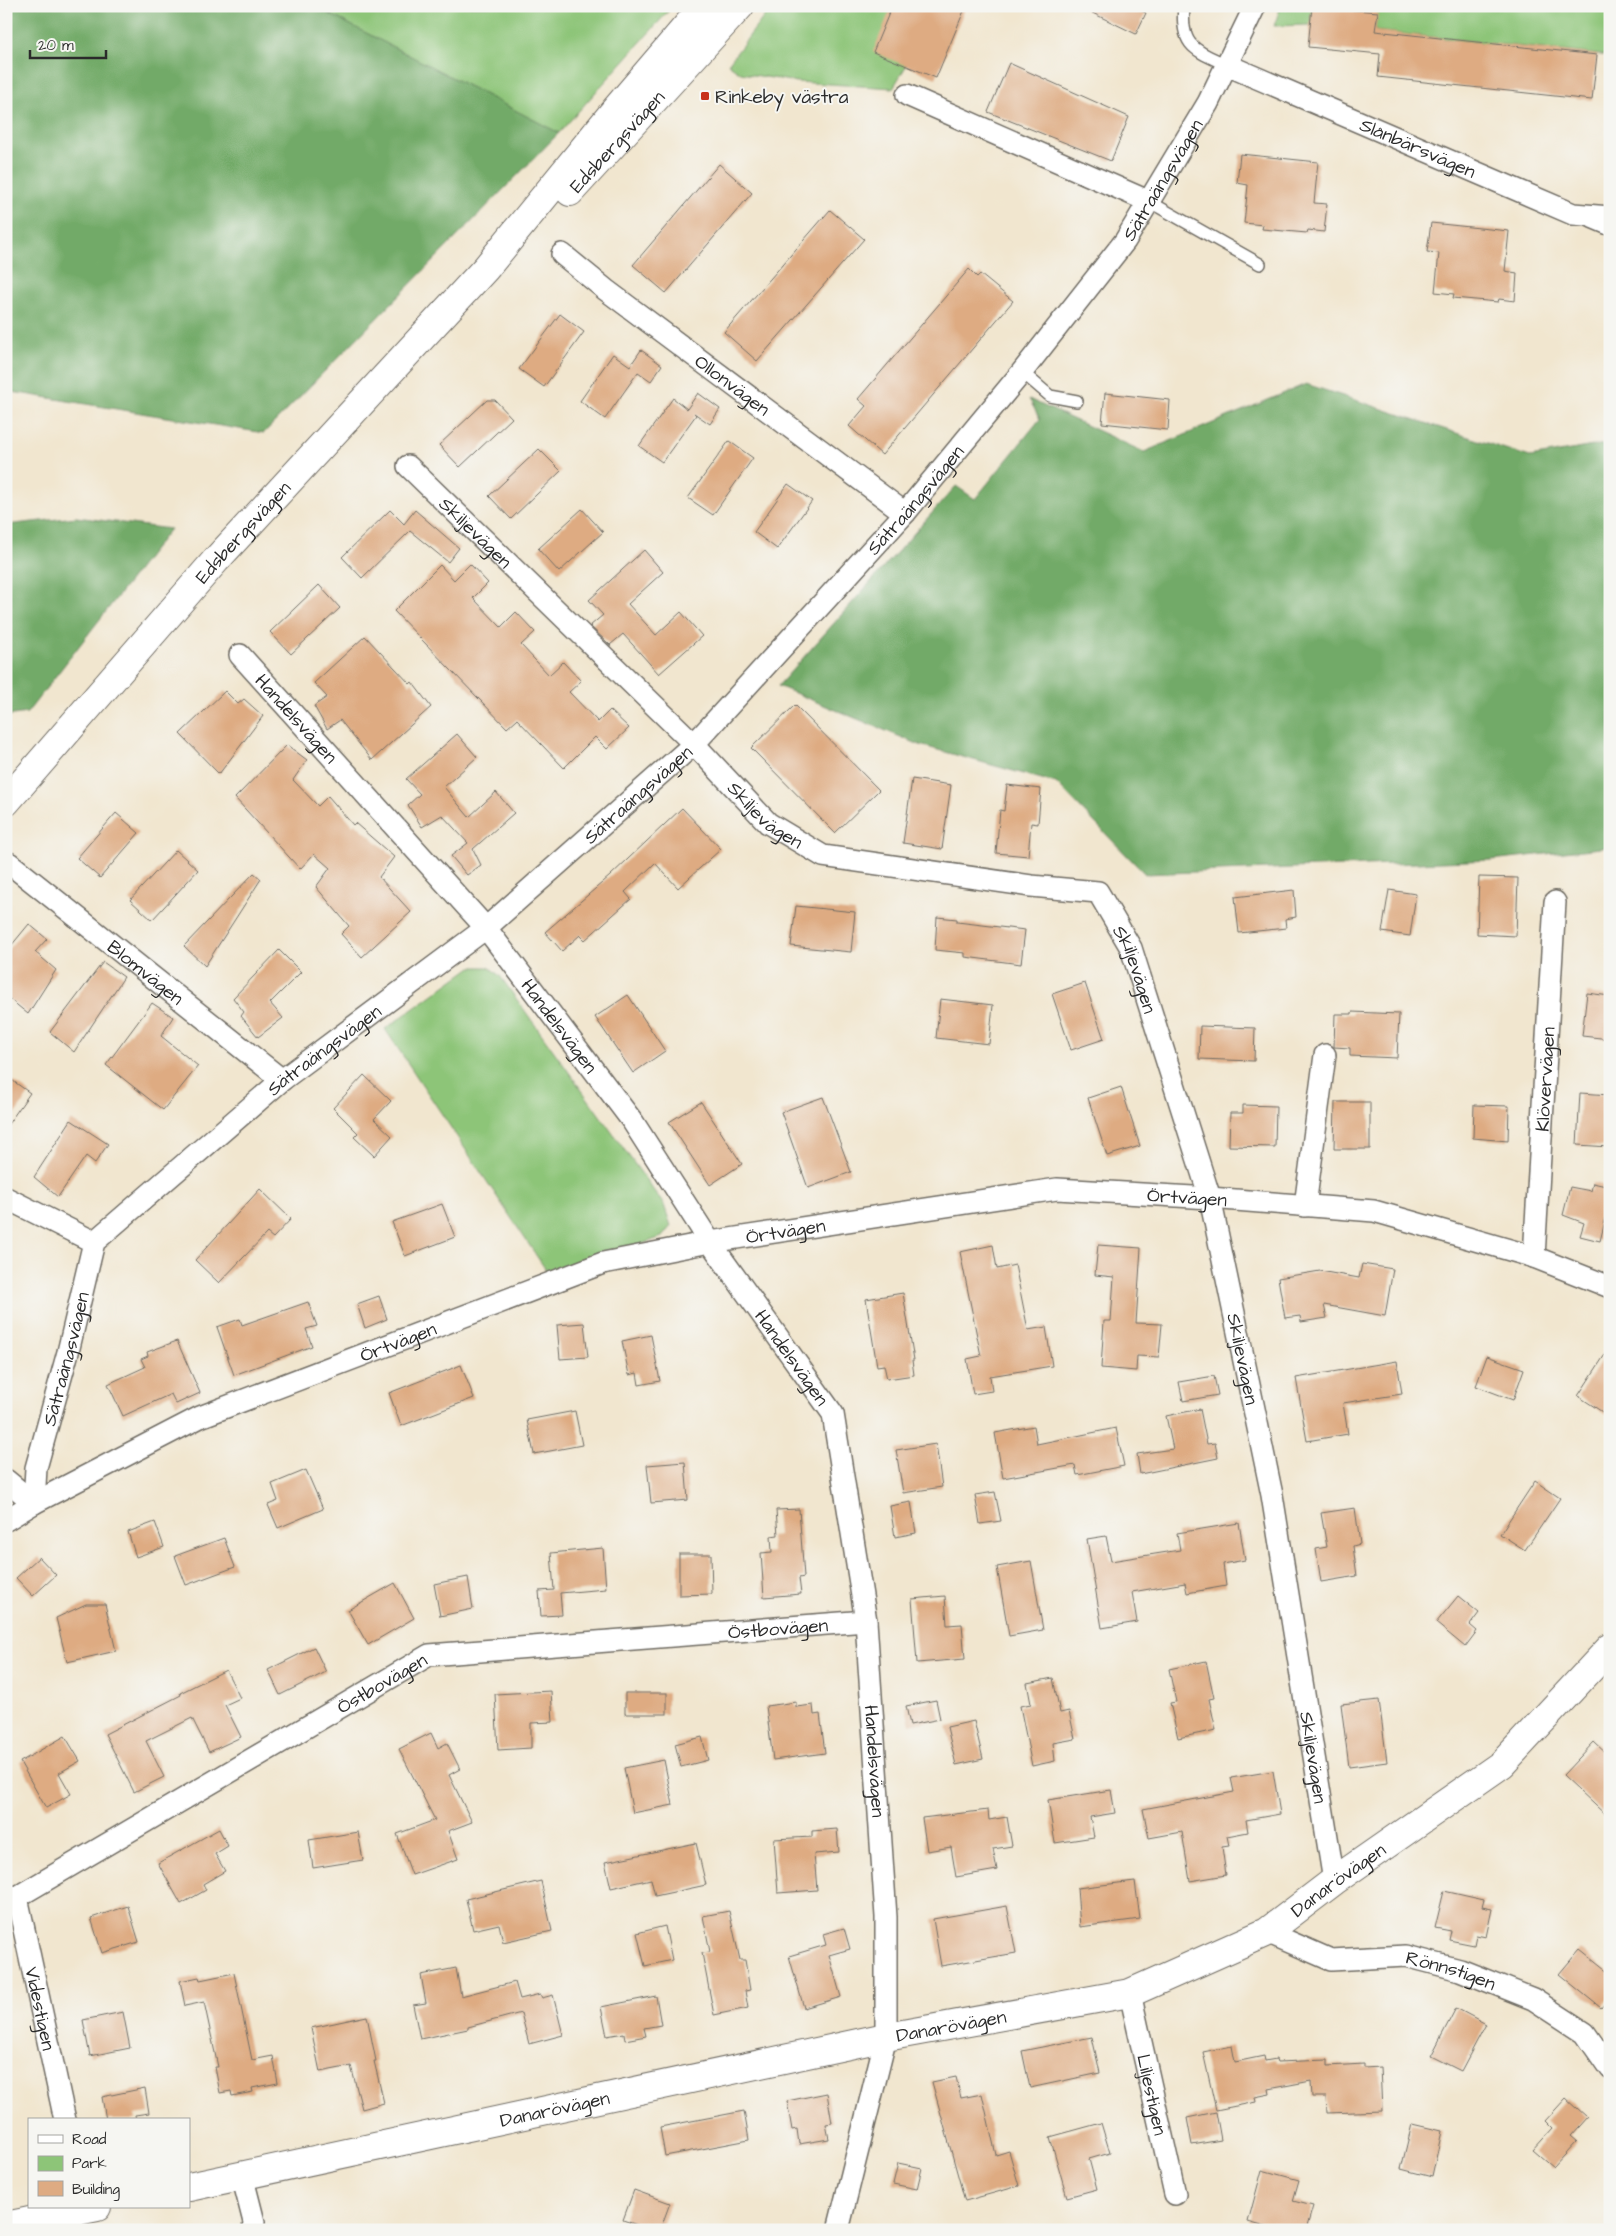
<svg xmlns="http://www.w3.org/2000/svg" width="1616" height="2236" viewBox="0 0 1616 2236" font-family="'Architects Daughter',sans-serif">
<rect width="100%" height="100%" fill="#f6f6f2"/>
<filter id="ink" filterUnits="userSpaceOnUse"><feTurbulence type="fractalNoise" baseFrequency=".02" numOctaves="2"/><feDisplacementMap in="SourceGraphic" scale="10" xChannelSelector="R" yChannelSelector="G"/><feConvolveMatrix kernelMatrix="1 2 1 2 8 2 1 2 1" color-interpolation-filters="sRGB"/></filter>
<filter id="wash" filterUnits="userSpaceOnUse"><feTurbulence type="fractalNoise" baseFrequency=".0096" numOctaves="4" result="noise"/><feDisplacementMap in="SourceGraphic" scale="20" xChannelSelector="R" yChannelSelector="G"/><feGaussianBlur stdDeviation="1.12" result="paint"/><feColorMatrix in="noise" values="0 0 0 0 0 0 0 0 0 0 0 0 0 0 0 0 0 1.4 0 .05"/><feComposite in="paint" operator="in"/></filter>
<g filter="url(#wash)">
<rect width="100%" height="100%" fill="#f1e6cf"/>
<g fill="#8dc578" stroke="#5c7852">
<polygon points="314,6 673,6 559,133"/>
<polygon points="772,6 892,6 906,66 893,88 797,82 741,73 728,64"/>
<polygon points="1281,6 1312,6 1310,25 1274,26"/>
<polygon points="1327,6 1610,6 1610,56 1375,31 1377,12"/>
<polygon points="471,967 489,967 500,976 664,1205 671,1226 662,1237 550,1276 385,1029"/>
</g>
<g fill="#72aa68" stroke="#4e6a4a">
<polygon points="6,6 314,6 559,133 264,433 6,391"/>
<polygon points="1306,384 1530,457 1610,443 1610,847 1491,860 1145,874 1056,783 920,745 778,686 956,486 975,499 1040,419 1029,399 1144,452"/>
<polygon points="76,517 170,529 27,713 6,716 6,525"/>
</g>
<g id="blocks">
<g fill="#deab82">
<polygon points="892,6 966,6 936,78 873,52"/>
<polygon points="1078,6 1132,6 1146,13 1136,34"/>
<polygon points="1312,6 1378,12 1375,31 1597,55 1592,100 1378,77 1380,54 1308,47"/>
<polygon points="1009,63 1129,117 1111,161 988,112"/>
<polygon points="1240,154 1318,162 1314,203 1327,204 1324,232 1308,230 1307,233 1262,229 1263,225 1244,223 1248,185 1237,183"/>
<polygon points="719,164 752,193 666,293 633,265"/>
<polygon points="830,210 864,239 757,361 724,332"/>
<polygon points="1431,223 1509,231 1505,271 1517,273 1515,301 1499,299 1498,302 1453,298 1454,294 1435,292 1439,253 1427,252"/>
<polygon points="969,269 977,277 980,274 1013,301 882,455 849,426 866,406 858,399"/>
<polygon points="560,314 584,332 544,387 519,369"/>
<polygon points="641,350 662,365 651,381 638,372 605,419 580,401 613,354 630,366"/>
<polygon points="698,393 720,409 710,424 694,413 696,415 662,462 639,446 673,398 687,409"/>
<polygon points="1105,393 1170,400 1168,430 1102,423"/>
<polygon points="487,400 495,400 512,418 460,467 439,445"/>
<polygon points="729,441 753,458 713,515 688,498"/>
<polygon points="539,449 561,471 511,519 489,496"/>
<polygon points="788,484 812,501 777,549 754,532"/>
<polygon points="582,509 603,532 559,572 538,549"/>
<polygon points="390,510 404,524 415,510 459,548 448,562 410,531 362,578 342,557"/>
<polygon points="644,550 663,572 628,604 656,635 681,612 702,636 659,674 623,634 610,645 590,626 603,615 589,600"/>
<polygon points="470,564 488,583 473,598 501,627 516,612 535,632 521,645 549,675 563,662 581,681 569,692 598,722 610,710 629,728 607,749 595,737 564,768 517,719 507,728 394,611 440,565 454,580"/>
<polygon points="319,585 340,608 291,654 270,632"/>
<polygon points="365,636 410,684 412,682 431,707 372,760 340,720 327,729 314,706 327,697 314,683"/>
<polygon points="225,691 238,704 244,699 263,716 219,774 180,734"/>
<polygon points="795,705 879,790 835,833 751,748"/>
<polygon points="457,734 477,757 444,787 469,817 496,792 514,813 473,849 481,865 467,875 451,856 468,843 442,815 422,827 408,805 420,794 406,779"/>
<polygon points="287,745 307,760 293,780 318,806 328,796 353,825 355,823 394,857 379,877 411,912 362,957 341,934 349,926 316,887 330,868 314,854 300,869 235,798"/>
<polygon points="912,779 951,785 942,849 903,843"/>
<polygon points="1007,785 1041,789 1038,824 1031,823 1028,856 996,853 1000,810 1004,811"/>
<polygon points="682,808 721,849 678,888 655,863 625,892 631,899 585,940 580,935 562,951 545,932 610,876"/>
<polygon points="116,813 139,833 100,878 77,858"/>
<polygon points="176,850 198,870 152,920 130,900"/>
<polygon points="254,873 261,879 205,966 184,946"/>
<polygon points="1479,877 1518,878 1516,936 1477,934"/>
<polygon points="1294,890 1296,917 1285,919 1286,928 1239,933 1235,897"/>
<polygon points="1389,890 1416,894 1410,936 1382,932"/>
<polygon points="796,906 855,912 851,952 791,946"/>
<polygon points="937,917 957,919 957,922 1025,930 1021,964 965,957 965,953 935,950"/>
<polygon points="29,924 47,939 35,952 56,970 28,1014 6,996 6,952"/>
<polygon points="279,950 301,972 270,1003 283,1018 258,1037 241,1016 244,1012 233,998"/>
<polygon points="103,962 124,977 74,1052 50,1032"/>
<polygon points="1085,983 1104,1039 1071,1050 1052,994"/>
<polygon points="1587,993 1610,996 1610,1039 1582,1036"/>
<polygon points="628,995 665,1051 633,1073 595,1017"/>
<polygon points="940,999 993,1005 989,1044 936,1038"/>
<polygon points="152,1003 173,1017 161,1036 198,1066 163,1110 106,1065"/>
<polygon points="1352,1012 1399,1014 1397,1058 1350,1056 1350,1048 1334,1047 1335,1014 1352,1014"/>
<polygon points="1200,1026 1255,1028 1254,1061 1199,1059"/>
<polygon points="364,1075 391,1101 374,1119 392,1136 374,1156 354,1137 358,1133 333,1108"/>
<polygon points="6,1076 30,1093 6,1127"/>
<polygon points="1121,1087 1140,1146 1107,1156 1088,1098"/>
<polygon points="1580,1093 1610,1095 1610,1147 1577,1145"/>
<polygon points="823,1097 851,1172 808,1188 781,1112"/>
<polygon points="701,1102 742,1164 710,1185 669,1122"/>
<polygon points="1335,1102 1370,1102 1370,1149 1334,1149"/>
<polygon points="1243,1105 1276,1106 1275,1147 1229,1146 1230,1113 1243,1113"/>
<polygon points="1474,1105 1509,1106 1508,1141 1473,1138"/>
<polygon points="71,1120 108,1144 95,1163 86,1156 58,1197 34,1177"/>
<polygon points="1593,1183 1610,1187 1610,1201 1600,1241 1580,1236 1584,1223 1563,1215 1570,1187 1591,1191"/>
<polygon points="260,1189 291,1219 273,1238 267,1233 219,1283 195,1260"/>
<polygon points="442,1204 455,1237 405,1256 392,1222"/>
<polygon points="993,1245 997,1269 1015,1265 1028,1330 1046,1327 1052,1366 990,1376 992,1391 973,1394 967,1359 981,1356 960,1252"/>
<polygon points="1098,1245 1141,1248 1136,1323 1162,1324 1159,1357 1137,1356 1136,1371 1101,1368 1104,1321 1111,1321 1114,1277 1095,1275"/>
<polygon points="1362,1264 1393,1269 1385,1316 1324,1305 1327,1318 1301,1322 1300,1316 1285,1318 1278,1278 1320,1271 1359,1278"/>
<polygon points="903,1293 914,1360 912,1360 914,1375 887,1379 884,1365 877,1366 866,1299"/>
<polygon points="379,1296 387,1319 365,1328 357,1304"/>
<polygon points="308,1302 317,1326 306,1329 312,1346 234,1375 217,1327 240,1319 242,1325"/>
<polygon points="584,1323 588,1357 560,1359 557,1325"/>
<polygon points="651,1335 660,1381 639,1385 637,1373 629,1375 622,1341"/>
<polygon points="177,1341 200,1393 176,1404 171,1394 123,1416 108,1384 145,1367 141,1359 148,1356 147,1352"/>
<polygon points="1610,1347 1610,1417 1578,1396"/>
<polygon points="1487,1356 1524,1369 1513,1400 1476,1386"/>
<polygon points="1397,1361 1402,1394 1343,1403 1348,1434 1307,1441 1296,1378"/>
<polygon points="461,1365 474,1398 401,1426 389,1393"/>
<polygon points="1214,1376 1218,1395 1183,1401 1179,1382"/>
<polygon points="1200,1409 1207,1444 1215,1443 1218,1458 1140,1474 1137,1454 1173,1449 1166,1416"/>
<polygon points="575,1411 582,1445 534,1454 527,1420"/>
<polygon points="1034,1426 1037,1444 1116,1428 1124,1466 1077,1475 1075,1465 1003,1478 995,1433"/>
<polygon points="936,1444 942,1487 903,1493 896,1450"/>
<polygon points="685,1462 688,1500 651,1503 647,1465"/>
<polygon points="306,1470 323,1509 278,1528 268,1505 278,1501 272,1484"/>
<polygon points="1535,1481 1560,1498 1525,1550 1500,1534"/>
<polygon points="995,1492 1001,1521 980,1524 975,1495"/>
<polygon points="911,1502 916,1533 895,1537 890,1506"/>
<polygon points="1355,1508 1360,1544 1353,1546 1357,1576 1321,1582 1316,1549 1327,1547 1321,1513"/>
<polygon points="799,1509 804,1577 799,1578 801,1594 764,1597 761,1553 772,1552 771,1536 778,1535 776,1510"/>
<polygon points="155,1522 164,1547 136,1557 128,1532"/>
<polygon points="1239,1523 1245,1560 1223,1564 1226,1586 1187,1593 1185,1583 1132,1592 1137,1622 1102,1628 1087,1539 1106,1536 1111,1561 1180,1550 1177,1533"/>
<polygon points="224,1538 235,1567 186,1585 175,1556"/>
<polygon points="603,1548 606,1589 560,1593 562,1615 541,1616 539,1591 554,1590 551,1553"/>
<polygon points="679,1554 711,1554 712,1594 679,1595"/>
<polygon points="39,1557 56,1575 33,1596 16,1578"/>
<polygon points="1031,1561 1043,1630 1009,1636 997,1567"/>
<polygon points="468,1577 473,1609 440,1616 434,1584"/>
<polygon points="395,1583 414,1618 368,1645 348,1610"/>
<polygon points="945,1596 947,1625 962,1624 965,1659 917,1663 912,1599"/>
<polygon points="1458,1596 1479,1613 1470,1625 1477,1631 1465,1647 1436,1623"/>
<polygon points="86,1604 105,1604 116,1651 67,1662 56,1618"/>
<polygon points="314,1647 326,1672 280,1695 268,1670"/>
<polygon points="1206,1661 1214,1698 1209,1699 1216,1730 1178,1738 1170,1703 1176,1702 1169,1669"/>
<polygon points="226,1670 240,1698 225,1705 241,1737 209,1752 192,1718 146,1741 164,1777 134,1792 105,1734 181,1695 180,1693"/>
<polygon points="1053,1678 1060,1713 1069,1711 1075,1739 1053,1743 1055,1761 1032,1766 1020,1706 1031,1704 1027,1683"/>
<polygon points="551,1691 553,1722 531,1723 531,1748 498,1750 495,1694"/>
<rect x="625" y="1693" width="42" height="21"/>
<polygon points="936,1700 940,1719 910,1725 906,1706"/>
<polygon points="1379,1700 1387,1762 1349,1767 1341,1704"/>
<polygon points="796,1702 796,1707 813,1705 814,1715 820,1714 825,1753 773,1760 766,1706"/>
<polygon points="974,1721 983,1759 956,1765 947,1727"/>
<polygon points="431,1733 438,1748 447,1743 460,1769 449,1775 472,1822 448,1831 458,1859 412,1875 397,1834 435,1820 399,1749"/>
<polygon points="65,1736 80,1761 59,1773 71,1794 46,1808 20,1762"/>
<polygon points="702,1737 708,1760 681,1767 675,1744"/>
<polygon points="1594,1742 1610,1757 1610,1819 1563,1775"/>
<polygon points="664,1760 673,1805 633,1813 624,1768"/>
<polygon points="1273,1771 1280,1814 1246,1820 1248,1832 1227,1836 1229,1846 1222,1847 1226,1875 1190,1881 1182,1832 1149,1838 1143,1809 1234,1792 1231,1778"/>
<polygon points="1111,1790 1115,1813 1090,1817 1094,1837 1055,1843 1048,1800"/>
<polygon points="988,1810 989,1820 1007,1817 1012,1846 993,1849 997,1870 956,1877 951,1847 927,1851 922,1818"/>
<polygon points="219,1829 228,1846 215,1854 225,1871 203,1884 206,1890 181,1904 158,1863"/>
<polygon points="837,1829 839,1852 814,1854 817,1890 778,1893 774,1839 812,1837 812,1831"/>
<polygon points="358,1832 363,1860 313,1868 309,1840"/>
<polygon points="696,1843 706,1885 655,1896 651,1879 611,1888 605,1862"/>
<polygon points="541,1881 552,1931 503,1942 499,1924 473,1930 466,1899"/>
<polygon points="1135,1881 1140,1919 1080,1927 1077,1888"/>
<polygon points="1444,1891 1484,1900 1482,1907 1492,1909 1486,1937 1476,1935 1474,1945 1449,1940 1451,1931 1435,1928"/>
<polygon points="128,1906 139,1942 102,1953 91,1918"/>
<polygon points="1007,1906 1016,1953 941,1966 933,1919"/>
<polygon points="729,1911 740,1960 745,1960 750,1990 745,1991 748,2008 714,2015 702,1953 710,1952 703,1916"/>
<polygon points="665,1926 672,1960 645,1966 637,1933"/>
<polygon points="844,1928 850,1949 829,1955 841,1997 804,2008 789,1956 826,1945 823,1934"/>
<polygon points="1580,1949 1610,1973 1610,1997 1601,2008 1559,1974"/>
<polygon points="456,1968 461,1996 515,1982 520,1999 540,1994 542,1998 553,1995 563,2035 529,2044 521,2013 468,2027 468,2029 420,2039 413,2005 426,2003 421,1975"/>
<polygon points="234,1973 252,2060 273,2056 278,2083 252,2088 253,2092 232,2096 231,2091 220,2093 215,2067 218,2067 204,2002 185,2006 180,1981 199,1977 200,1980"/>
<polygon points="656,1996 661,2025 644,2028 646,2036 625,2040 624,2033 607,2036 601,2007"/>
<polygon points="1456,2008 1486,2024 1461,2071 1431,2056"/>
<polygon points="123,2012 130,2048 90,2056 83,2020"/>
<polygon points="367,2016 376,2061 374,2061 384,2103 362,2109 351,2066 320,2072 311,2028"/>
<polygon points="1092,2037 1100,2073 1030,2088 1022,2051"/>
<polygon points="1232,2046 1235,2062 1264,2056 1265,2061 1276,2059 1277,2062 1328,2060 1328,2066 1364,2064 1364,2068 1380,2067 1382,2111 1327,2113 1326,2097 1312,2097 1311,2081 1269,2089 1270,2094 1255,2097 1256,2102 1216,2110 1203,2052"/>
<polygon points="956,2077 961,2098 982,2094 996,2155 1009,2151 1019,2186 965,2201 932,2082"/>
<polygon points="145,2088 149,2113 135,2115 136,2120 106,2120 102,2097"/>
<polygon points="827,2093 832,2123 826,2124 829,2139 799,2144 797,2129 792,2130 787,2101"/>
<polygon points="1566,2098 1587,2117 1570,2136 1577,2142 1553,2168 1533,2151 1553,2129 1545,2121"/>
<polygon points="744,2111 749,2140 665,2156 660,2127"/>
<polygon points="1216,2112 1221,2140 1192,2145 1187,2118"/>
<polygon points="1101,2123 1110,2153 1089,2159 1097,2189 1067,2197 1050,2137"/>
<polygon points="1412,2124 1442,2131 1432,2177 1401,2169"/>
<polygon points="898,2163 922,2168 917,2189 893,2184"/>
<polygon points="1262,2170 1299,2180 1293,2201 1313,2206 1306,2230 1276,2230 1248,2222"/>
<polygon points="634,2190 670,2203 660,2230 651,2230 623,2220"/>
</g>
</g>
</g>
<g filter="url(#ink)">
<use href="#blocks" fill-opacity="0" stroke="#706c64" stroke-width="1"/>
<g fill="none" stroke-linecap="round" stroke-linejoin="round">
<g stroke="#706c64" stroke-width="14">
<g id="lane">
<path d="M1184 6C1180 47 1195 50 1227 65"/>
<polyline points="1150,202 1260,264"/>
<polyline points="1591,222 1610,230"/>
<polyline points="1022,372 1050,396 1077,401"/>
</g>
</g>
<g stroke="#706c64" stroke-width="24">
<g id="street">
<path id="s1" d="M1227 65 1573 214 1610 217"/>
<polyline points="907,95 1150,202"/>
<path id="s2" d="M562 254 606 290 905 513"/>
<path id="s3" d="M408 466 694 744 768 823 823 856 1031 886 1098 892 1131 948 1210 1198 1272 1495 1334 1881"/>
<path id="s4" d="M240 655 486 928 633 1122 710 1242 833 1414 866 1621 886 1917V2037L838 2230"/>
<path id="s5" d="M9 863 282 1080"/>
<polyline points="6,1198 94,1242"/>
<polyline points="1305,1206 1325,1055"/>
<path id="s6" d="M1534 1257 1555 902"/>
<path id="s7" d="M6 1480 34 1503 200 1417 603 1263 710 1242 1057 1189 1210 1198 1374 1211 1534 1257 1610 1287"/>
<path id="s8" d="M6 1520 34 1503 36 1468 68 1352 94 1242 282 1080 486 928 694 744 905 513 1022 372 1125 241 1208 103 1255 6"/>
<path id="s9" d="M6 1895 17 1897 429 1655 866 1621"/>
<path id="s10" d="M17 1897 65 2120"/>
<path id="s11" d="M1267 1932 1331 1960 1406 1956 1460 1970 1533 1999 1585 2033 1610 2069"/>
<path id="s12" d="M1130 1993 1175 2194"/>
<polyline points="242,2175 254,2222 253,2230"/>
</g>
</g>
<g stroke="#706c64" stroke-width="30">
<g id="secondary">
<path id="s13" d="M570 192 740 6"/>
<path id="s14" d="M6 802 216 560 486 268 615 110 704 6"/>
<path id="s15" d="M189 2187 886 2037 1130 1993 1267 1932 1334 1881 1502 1764 1610 1648"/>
<polyline points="6,2226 97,2207"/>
</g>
</g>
<use href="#lane" stroke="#fff" stroke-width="11"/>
<use href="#street" stroke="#fff" stroke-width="21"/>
<use href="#secondary" stroke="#fff" stroke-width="28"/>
</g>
</g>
<rect fill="#c8321e" stroke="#f6f6f2" stroke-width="2" x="700" y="91" width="10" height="10" rx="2.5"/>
<g text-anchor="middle" stroke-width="4" stroke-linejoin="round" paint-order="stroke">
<g font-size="19" fill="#2b2b2b" stroke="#f6f6f2" text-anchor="start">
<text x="715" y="103">Rinkeby västra</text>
</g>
<g font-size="19" fill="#2b2b2b" stroke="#f6f6f2">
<text dy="7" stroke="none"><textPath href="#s13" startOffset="69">Edsbergsvägen</textPath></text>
<text dy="7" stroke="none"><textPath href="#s1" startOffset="208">Slånbärsvägen</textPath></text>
<text dy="7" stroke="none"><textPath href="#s8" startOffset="1816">Sätraängsvägen</textPath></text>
<text dy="7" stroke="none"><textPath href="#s2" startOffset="215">Ollonvägen</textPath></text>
<text dy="7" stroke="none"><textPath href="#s8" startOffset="1411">Sätraängsvägen</textPath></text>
<text dy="7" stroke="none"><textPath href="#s14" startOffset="359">Edsbergsvägen</textPath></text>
<text dy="7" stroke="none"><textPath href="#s3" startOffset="95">Skiljevägen</textPath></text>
<text dy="7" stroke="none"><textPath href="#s4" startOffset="85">Handelsvägen</textPath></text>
<text dy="7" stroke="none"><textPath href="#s8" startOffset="1006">Sätraängsvägen</textPath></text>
<text dy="7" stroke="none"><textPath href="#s3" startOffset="500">Skiljevägen</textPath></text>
<text dy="7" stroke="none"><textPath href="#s3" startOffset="935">Skiljevägen</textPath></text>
<text dy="7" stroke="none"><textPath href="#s5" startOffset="175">Blomvägen</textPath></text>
<text dy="7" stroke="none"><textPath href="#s4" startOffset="490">Handelsvägen</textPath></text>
<text dy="7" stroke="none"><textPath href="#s8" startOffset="601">Sätraängsvägen</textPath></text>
<text dy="7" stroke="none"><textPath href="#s6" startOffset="178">Klövervägen</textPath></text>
<text dy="7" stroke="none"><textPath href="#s7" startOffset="1245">Örtvägen</textPath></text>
<text dy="7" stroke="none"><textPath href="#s7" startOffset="840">Örtvägen</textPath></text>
<text dy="7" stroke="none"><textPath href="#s7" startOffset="435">Örtvägen</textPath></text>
<text dy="7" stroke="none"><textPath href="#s4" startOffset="895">Handelsvägen</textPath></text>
<text dy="7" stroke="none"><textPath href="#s8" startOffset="181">Sätraängsvägen</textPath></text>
<text dy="7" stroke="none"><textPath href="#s3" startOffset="1340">Skiljevägen</textPath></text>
<text dy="7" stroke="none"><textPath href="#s9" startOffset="839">Östbovägen</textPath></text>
<text dy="7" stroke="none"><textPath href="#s9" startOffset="434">Östbovägen</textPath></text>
<text dy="7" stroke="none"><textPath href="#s3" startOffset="1745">Skiljevägen</textPath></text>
<text dy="7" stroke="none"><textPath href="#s4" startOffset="1315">Handelsvägen</textPath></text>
<text dy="7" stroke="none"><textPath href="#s15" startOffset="1199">Danarövägen</textPath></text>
<text dy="7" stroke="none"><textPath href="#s11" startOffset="192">Rönnstigen</textPath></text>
<text dy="7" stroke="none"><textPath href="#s10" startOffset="114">Videstigen</textPath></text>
<text dy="7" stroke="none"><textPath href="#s15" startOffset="779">Danarövägen</textPath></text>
<text dy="7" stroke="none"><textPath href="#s12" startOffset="104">Liljestigen</textPath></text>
<text dy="7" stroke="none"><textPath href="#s15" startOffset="374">Danarövägen</textPath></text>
</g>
</g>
<rect width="1616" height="2236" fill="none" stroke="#f6f6f2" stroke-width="25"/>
<rect x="28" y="2118" width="162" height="90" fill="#f6f6f2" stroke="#a5a5a2"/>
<rect x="38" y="2135" width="25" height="8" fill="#ffffff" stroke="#a5a5a2"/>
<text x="72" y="2144" font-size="15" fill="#2b2b2b">Road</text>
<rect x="38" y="2156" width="25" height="15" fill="#8dc578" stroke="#a5a5a2"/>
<text x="72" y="2168" font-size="15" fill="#2b2b2b">Park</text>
<rect x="38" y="2181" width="25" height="15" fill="#deab82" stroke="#a5a5a2"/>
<text x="72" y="2194" font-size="15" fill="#2b2b2b">Building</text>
<path d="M30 50v8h76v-8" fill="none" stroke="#2b2b2b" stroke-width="2.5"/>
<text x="38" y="50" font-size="15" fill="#2b2b2b" stroke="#f6f6f2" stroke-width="4" paint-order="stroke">20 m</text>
</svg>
